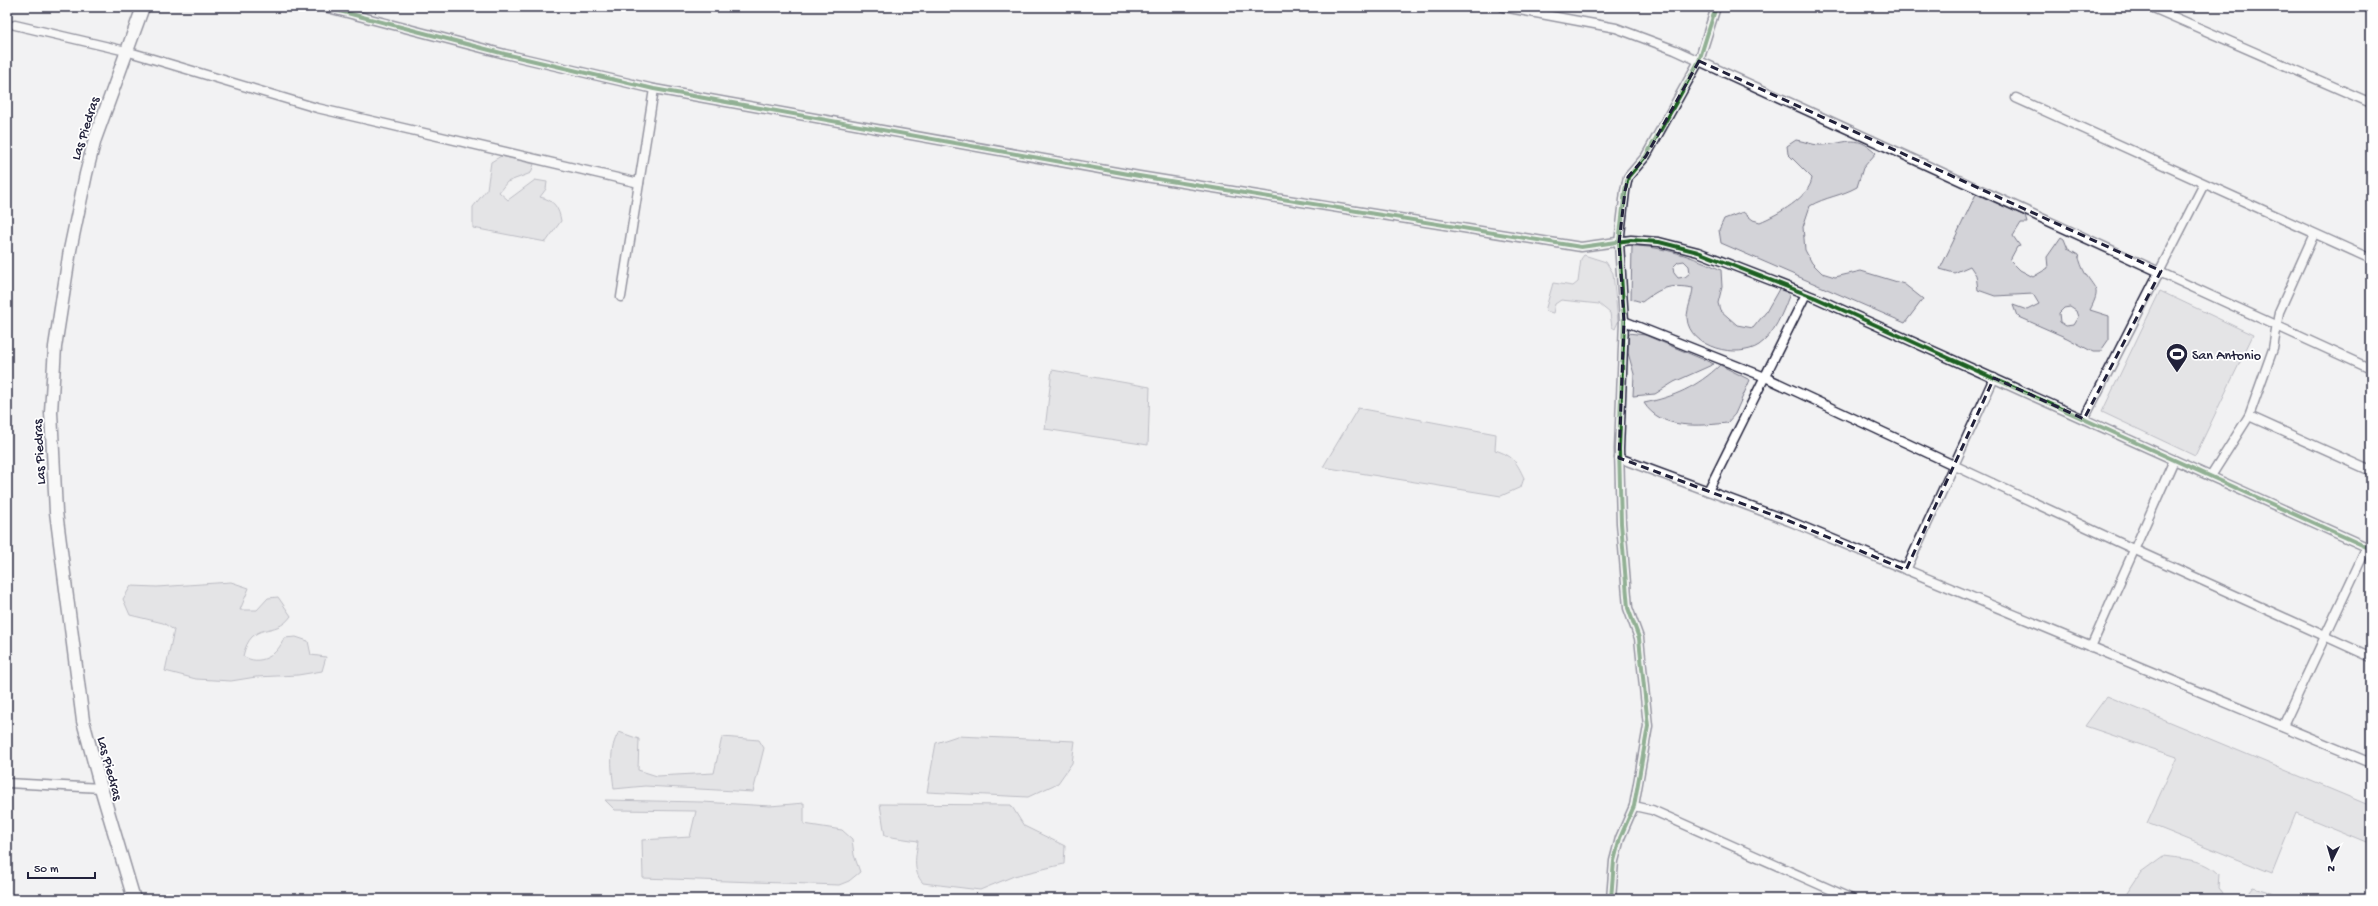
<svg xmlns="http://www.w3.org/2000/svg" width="2378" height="906" viewBox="0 0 2378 906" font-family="'Gochi Hand',sans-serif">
<rect width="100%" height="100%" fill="#f2f2f3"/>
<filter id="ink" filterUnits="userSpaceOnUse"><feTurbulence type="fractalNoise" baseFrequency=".025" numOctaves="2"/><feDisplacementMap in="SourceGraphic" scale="8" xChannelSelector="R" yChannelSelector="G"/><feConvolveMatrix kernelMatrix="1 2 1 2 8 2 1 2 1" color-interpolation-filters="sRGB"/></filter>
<g filter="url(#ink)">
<g fill="#d3d3d8" stroke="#7a7a8a" fill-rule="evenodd">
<path d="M1796 140C1804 141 1812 145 1820 145 1845 145 1855 132 1876 153L1863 168 1857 187C1841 196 1825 197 1810 206L1803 227 1805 250 1812 263 1822 273 1835 277 1861 271 1904 284 1923 299 1905 323 1721 243 1719 230 1724 219 1743 212 1753 220 1760 222C1777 215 1810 197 1812 178L1788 154 1787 146Z"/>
<path d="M501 156 534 164 531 173 507 182 499 192 508 200 535 180 547 182 546 189 540 197C554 200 559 208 561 221L546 242 473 228V207L487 189 491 162Z"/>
<path d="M1976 194 2025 216 2027 223H2021L2013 236 2020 246 2017 247 2010 260 2020 270 2033 277 2048 268 2047 257 2061 237 2064 239 2068 249 2078 255C2080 261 2082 268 2085 273 2096 291 2101 288 2090 310L2109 316V339L2100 352H2093L2067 338 2017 316 2013 305 2027 310 2039 304 2033 294 1995 296 1978 290 1976 275 1970 266 1954 273 1940 269ZM2070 307 2076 311 2078 317 2073 325 2066 326 2060 322 2059 313 2064 308Z"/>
<path d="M1632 246C1661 246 1695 257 1721 270L1722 287 1718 303 1720 310 1737 325 1753 328 1766 312 1779 289 1787 291 1789 296C1783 312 1774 335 1759 345 1738 359 1689 348 1687 318 1687 309 1692 298 1693 288 1669 284 1662 287 1642 302L1631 299ZM1684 261 1689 266 1690 273 1685 277 1678 278 1674 273 1673 267 1678 262Z"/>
<polygon points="1584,255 1606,262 1613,273 1618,322 1615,329 1612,327 1610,313 1599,304 1561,300 1555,304 1553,313 1545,311 1553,283 1573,286 1578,282 1581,259"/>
<polygon points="2160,291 2253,335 2195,456 2102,412"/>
<polygon points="1628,333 1645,335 1714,364 1674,382 1655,394 1633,396 1634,374 1628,353"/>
<path d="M1720 365 1750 380 1735 414 1727 423C1699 426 1661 430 1644 403 1674 397 1697 387 1720 365Z"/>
<polygon points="1052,370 1150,387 1148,445 1045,429"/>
<path d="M1358 408 1496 434 1495 450C1513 456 1516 461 1524 478L1521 487 1501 496 1323 467Z"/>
<path d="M231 582 249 588 240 610H257L268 598 278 597 291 616C275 639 252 618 243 656 260 667 278 655 284 638L296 637 308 641 311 655 326 657 322 671 298 675 256 677 231 681 196 679 165 671 174 630 163 623 130 615 123 599 131 586 157 587Z"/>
<polygon points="2107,696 2371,806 2371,844 2296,813 2272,873 2147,823 2177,757 2085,726"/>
<path d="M619 732 639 739 638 770 657 776 714 773 722 737 759 740 764 748 753 792 645 786 614 789C612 770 608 749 619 732Z"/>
<polygon points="957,736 1075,741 1072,763 1058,783 1028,797 927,792 936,743"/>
<polygon points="605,800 702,802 770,806 804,803 804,824 842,830 852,839 854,855 860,872 849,881 839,885 643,878 642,840 690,837 696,811 615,810"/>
<path d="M880 804 1011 805 1024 826 1065 846 1064 864 1014 876 980 890 923 883C912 871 916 856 918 841L885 836Z"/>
<path d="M2163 856C2184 859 2204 859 2219 874L2218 888 2227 899H2115L2125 896 2141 872Z"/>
<polygon points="2253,887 2267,891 2281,899 2243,899"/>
</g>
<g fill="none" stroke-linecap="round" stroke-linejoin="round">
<g stroke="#22223b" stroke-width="11">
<g id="street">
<polyline points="324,7 505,54 654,89 1139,176 1581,247 1631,240 1659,242 1698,252 1816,298 2371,549"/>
<polyline points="1503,7 1616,28 1675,50 2371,369"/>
<polyline points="2151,7 2371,103"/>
<polyline points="15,25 126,51 317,108 639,183"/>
<polyline points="2016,98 2371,259"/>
<polyline points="621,297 654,89"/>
<polyline points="1624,321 1765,377 2144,554 2371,657"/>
<polyline points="2249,416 2371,471"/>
<polyline points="2084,419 2204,184"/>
<polyline points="1619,458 1789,521 2371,763"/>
<polyline points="2211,476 2249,416 2273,349 2279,312 2314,234"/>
<polyline points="1708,491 1806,294"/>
<polyline points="1906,570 1994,378"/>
<polyline points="2091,647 2174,460"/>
<polyline points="2283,726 2367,547"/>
<polyline points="7,783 101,788"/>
<polyline points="1634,806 1652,810 1852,899"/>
<polyline points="1611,899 1614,861 1620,838 1634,806 1648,726 1639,638 1628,608 1621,523 1619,449 1624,321 1619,243 1625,191 1628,177 1646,156 1699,61 1716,7"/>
</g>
</g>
<g stroke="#22223b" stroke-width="15">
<polyline id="secondary" points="134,899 101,788 83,721 56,512 51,412 55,347 70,250 86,174 95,139 143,7"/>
</g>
<use href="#street" stroke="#fff" stroke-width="8"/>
<use href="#secondary" stroke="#fff" stroke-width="12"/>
<g stroke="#fff" stroke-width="6">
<g id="cycleway">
<polyline points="324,7 505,54 654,89 1139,176 1581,247 1631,240 1659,242 1698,252 1816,298 2371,549"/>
<polyline points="1611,899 1614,861 1620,838 1634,806 1648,726 1639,638 1628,608 1621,523 1619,449 1624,321 1619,243 1625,191 1628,177 1646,156 1699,61 1716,7"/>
</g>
</g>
<use href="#cycleway" stroke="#1b5e20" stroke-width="4"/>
</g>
</g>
<path d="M0 0H2378V906H0ZM1699 61 2161 271 2084 419 1994 378 1906 570 1789 521 1619 458 1624 321 1619 243 1625 191 1628 177 1646 156Z" fill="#f2f2f3" fill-opacity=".55" fill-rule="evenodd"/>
<path fill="none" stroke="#22223b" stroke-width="3" stroke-dasharray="8 5" stroke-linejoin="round" d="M1699 61 2161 271 2084 419 1994 378 1906 570 1789 521 1619 458 1624 321 1619 243 1625 191 1628 177 1646 156Z"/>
<defs>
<g id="stadium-pin" transform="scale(1.15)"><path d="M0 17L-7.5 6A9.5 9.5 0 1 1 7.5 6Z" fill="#22223b" stroke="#fff"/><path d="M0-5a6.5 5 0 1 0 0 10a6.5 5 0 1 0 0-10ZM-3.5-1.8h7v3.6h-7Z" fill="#fff"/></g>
</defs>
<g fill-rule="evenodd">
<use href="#stadium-pin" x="2177" y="354"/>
</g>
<g text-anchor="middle" stroke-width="3.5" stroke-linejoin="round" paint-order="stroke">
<g font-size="14" fill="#22223b" stroke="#fff">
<text transform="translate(84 128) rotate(-72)" y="5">Las Piedras</text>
<text transform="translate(38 452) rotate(-93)" y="5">Las Piedras</text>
<text transform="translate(111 768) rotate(75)" y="5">Las Piedras</text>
</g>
<g font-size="14" fill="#22223b" stroke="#fff" text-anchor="start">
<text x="2192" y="359">San Antonio</text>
</g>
</g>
<rect width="2378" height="906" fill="none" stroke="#fff" stroke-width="24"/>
<rect x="12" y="12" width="2354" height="882" fill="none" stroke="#22223b" stroke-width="1.5" filter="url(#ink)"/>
<g transform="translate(2332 860) rotate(185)" stroke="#ffffff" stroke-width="3" paint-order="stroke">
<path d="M0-3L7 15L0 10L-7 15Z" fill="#22223b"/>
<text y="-6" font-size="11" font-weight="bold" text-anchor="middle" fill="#22223b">N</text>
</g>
<path d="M28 872v6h67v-6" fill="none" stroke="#22223b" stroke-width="2"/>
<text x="34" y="872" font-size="12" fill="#22223b" stroke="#ffffff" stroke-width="3" paint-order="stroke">50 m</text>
</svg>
